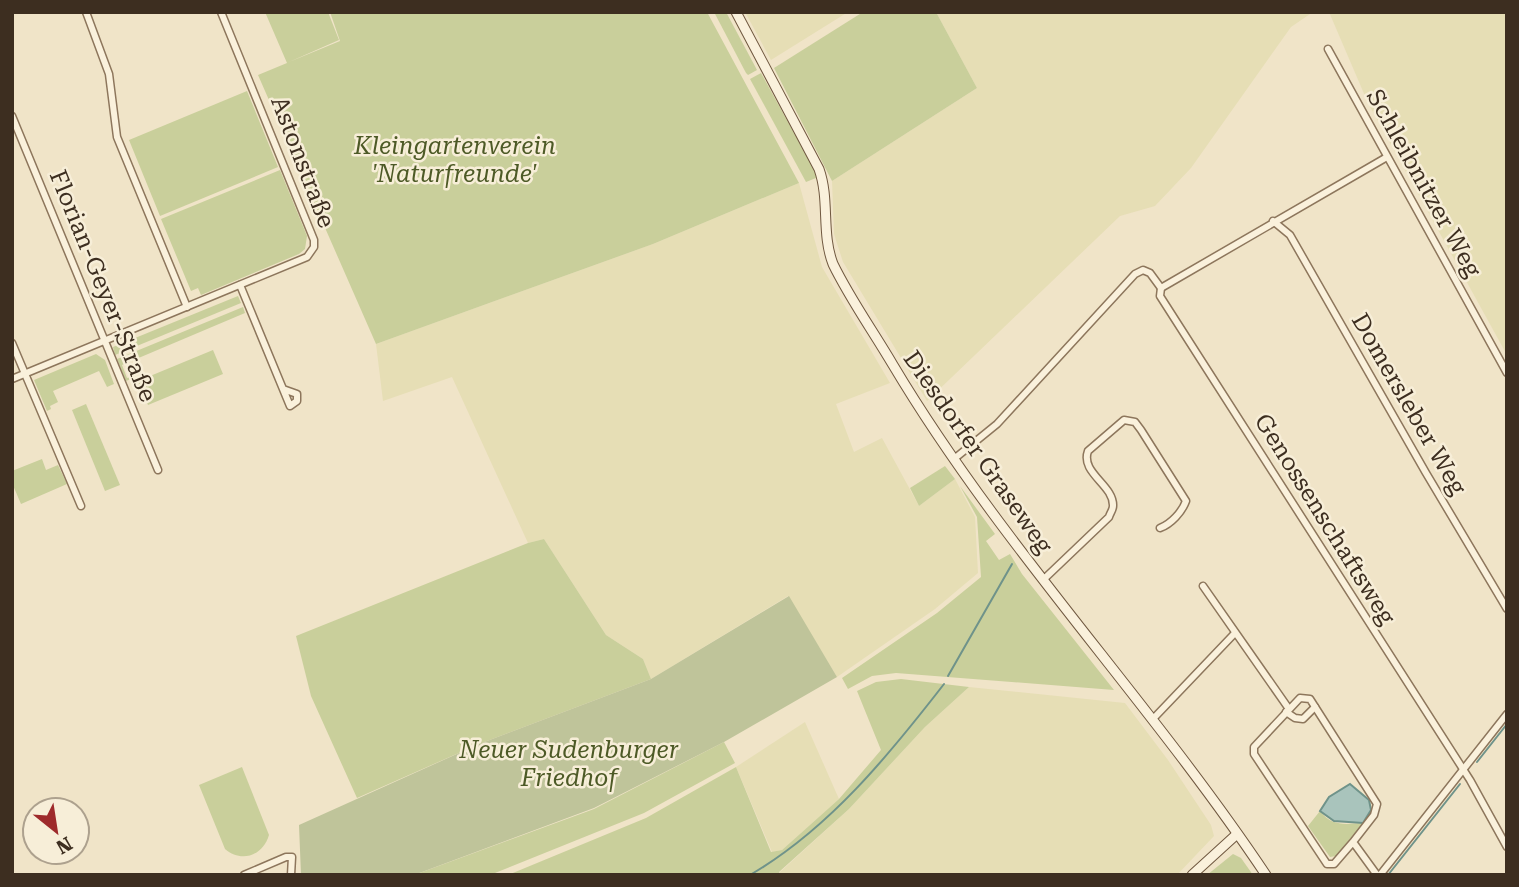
<svg xmlns="http://www.w3.org/2000/svg" width="1519" height="887" viewBox="0 0 1519 887" font-family="'Roboto Serif',serif">
<rect width="100%" height="100%" fill="#f0e4c8"/>
<g fill="#e6deb5">
<polygon points="745,12 848,12 771,60"/>
<polygon points="936,12 1313,12 1291,27 1191,168 1155,206 1120,216 927,401 843,262 834,234 832,181 977,88"/>
<polygon points="1329,12 1507,12 1507,355 1368,103"/>
<polygon points="799,183 822,267 890,383 836,404 854,452 882,438 919,506 955,479 975,517 978,573 935,609 837,677 788,596 651,679 643,659 606,635 544,539 528,543 452,377 383,401 376,344 653,244"/>
<polygon points="969,687 1125,703 1168,760 1211,825 1214,836 1177,875 780,875 779,873 849,809 925,727"/>
<polygon points="805,722 839,799 782,850 772,852 736,767"/>
</g>
<g fill="#c9cf9b">
<polygon points="265,12 328,12 339,40 289,62 340,41 330,12 707,12 799,183 653,244 376,344 258,75 287,63"/>
<polygon points="714,12 726,12 757,70 748,75 746,73"/>
<polygon points="863,12 936,12 977,88 832,181 774,68"/>
<polygon points="761,73 816,173 816,178 806,182 750,79"/>
<polygon points="247,91 278,167 160,216 129,140"/>
<polygon points="280,170 307,236 305,249 299,254 201,295 198,288 191,291 161,219"/>
<polygon points="238,296 241,303 115,355 113,347"/>
<polygon points="243,307 245,313 122,365 127,378 130,377 131,379 126,381 117,359"/>
<polygon points="213,350 223,374 148,405 138,381"/>
<polygon points="96,354 105,360 114,384 107,387 99,371 53,391 58,402 50,406 51,409 47,411 34,380"/>
<polygon points="86,404 120,485 105,491 72,410"/>
<polygon points="42,459 46,470 58,465 67,484 21,504 12,483 12,471"/>
<polygon points="945,466 955,479 919,506 910,488"/>
<polygon points="960,486 995,534 986,541 999,560 1010,554 1022,574 1114,690 896,673 872,676 848,689 842,678 937,613 981,577 977,517"/>
<polygon points="544,539 606,635 643,659 651,679 479,744 357,798 311,696 296,636 528,543"/>
<polygon points="901,679 969,687 925,727 849,809 779,872 780,875 508,875 646,818 736,767 771,852 782,850 839,799 881,750 857,691 876,682"/>
<polygon points="724,742 735,763 644,813 490,875 414,875 594,809"/>
<path d="M242 767 269 835C263 856 241 863 225 849L199 785Z"/>
<path d="M1320 811C1332 827 1345 824 1363 823L1336 856 1330 857 1308 826Z"/>
<polygon points="1233,854 1241,858 1253,875 1207,875"/>
</g>
<polygon fill="#bfc49a" points="789,596 837,677 724,742 594,808 414,875 301,875 299,825 479,744 651,679"/>
<polygon fill="#a9c4bc" stroke="#6f938a" stroke-width="2" points="1350,784 1369,800 1371,810 1363,823 1334,821 1320,811 1329,797"/>
<g fill="none" stroke-linecap="round" stroke-linejoin="round">
<g stroke="#6f938a" stroke-width="2">
<polyline points="948,676 1012,564"/>
<polyline points="1477,762 1507,724"/>
<path d="M750 875C829 829 889 755 944 684"/>
<polyline points="1388,875 1460,784"/>
</g>
<g stroke="#8d765c" stroke-width="9">
<g id="minor">
<polyline points="86,12 109,74 117,137 187,307"/>
<polyline points="1328,49 1507,373"/>
<polyline points="12,116 158,470"/>
<polyline points="1273,221 1290,235 1426,473 1507,609"/>
<polyline points="240,285 290,406 297,401 297,394 283,389"/>
<polyline points="1161,288 1160,296 1470,780 1507,847"/>
<polyline points="1161,288 1387,157"/>
<polyline points="12,343 81,506"/>
<polyline points="12,379 307,257 314,247 314,240 221,12"/>
<polyline points="954,459 997,424 1135,274 1143,270 1150,273 1161,288"/>
<path d="M1044 579 1109 517C1110 513 1113 510 1113 506 1114 485 1080 473 1088 451L1124 420 1135 422 1141 430 1186 501C1182 512 1171 524 1160 528"/>
<polyline points="1203,586 1289,709"/>
<polyline points="1286,712 1295,718 1303,719 1315,707"/>
<polyline points="1152,720 1235,633"/>
<polyline points="1353,842 1374,815 1377,804 1310,699 1300,698 1254,747 1254,754 1327,864 1334,864 1353,842 1377,875"/>
<polyline points="244,875 286,857 292,857 291,875"/>
<polyline points="1380,875 1507,714"/>
</g>
</g>
<g stroke="#6f573f" stroke-width="11">
<g id="secondary">
<path d="M736 12 819 169C830 200 821 233 833 264 850 299 873 331 893 365 1001 546 1149 700 1266 875"/>
<polyline points="1192,875 1237,834"/>
</g>
</g>
<use href="#minor" stroke="#faf1dc" stroke-width="6"/>
<use href="#secondary" stroke="#faf1dc" stroke-width="9"/>
</g>
<g text-anchor="middle" stroke-width="5" stroke-linejoin="round" paint-order="stroke">
<g font-size="24" font-style="italic" fill="#4d5a26" stroke="#f7eed8">
<text x="455" y="154">Kleingartenverein<tspan x="455" dy="28">'Naturfreunde'</tspan></text>
<text x="569" y="758">Neuer Sudenburger<tspan x="569" dy="28">Friedhof</tspan></text>
</g>
<g font-size="24" fill="#3d2e20" stroke="#f7eed8">
<text transform="translate(303 162) rotate(69)" y="8">Astonstraße</text>
<text transform="translate(1424 183) rotate(61)" y="8">Schleibnitzer Weg</text>
<text transform="translate(103 286) rotate(68)" y="8">Florian-Geyer-Straße</text>
<text transform="translate(1409 404) rotate(60)" y="8">Domersleber Weg</text>
<text transform="translate(978 452) rotate(55)" y="8">Diesdorfer Graseweg</text>
<text transform="translate(1325 519) rotate(58)" y="8">Genossenschaftsweg</text>
</g>
</g>
<rect width="1519" height="887" fill="none" stroke="#3d2e20" stroke-width="28"/>
<g transform="translate(56 831) rotate(150)"><circle r="33" fill="#f7eed8" stroke="#ada18e" stroke-width="2"/>
<path d="M0-5L12 26L0 18L-12 26Z" fill="#9e2a2b"/>
<text y="-10" font-size="19" font-weight="bold" text-anchor="middle" fill="#3d2e20">N</text>
</g>
</svg>
